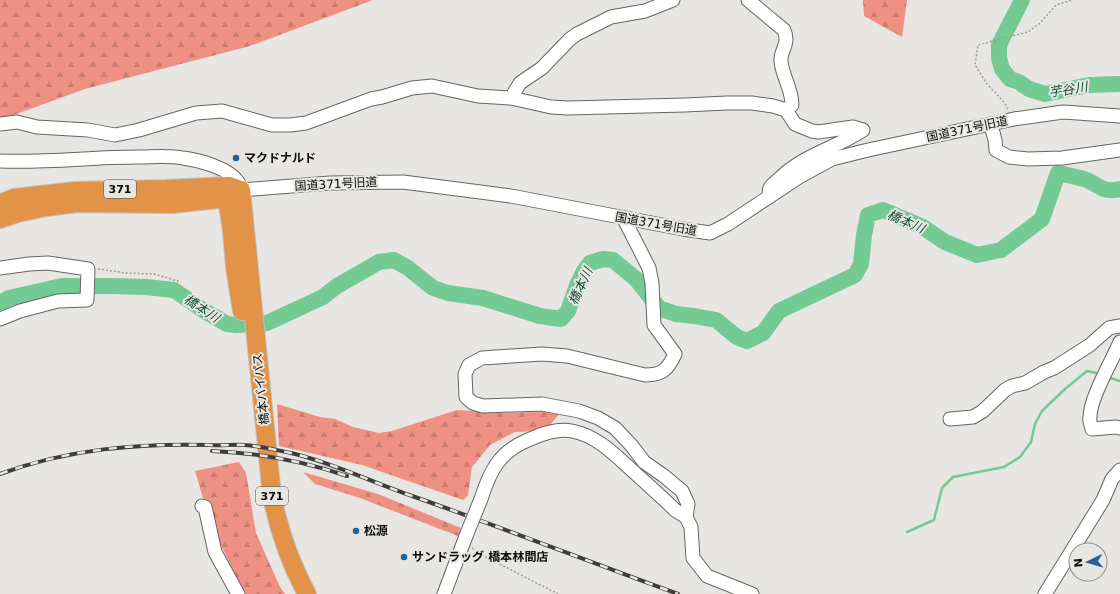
<svg xmlns="http://www.w3.org/2000/svg" width="1120" height="594" viewBox="0 0 1120 594" font-family="'DejaVu Sans','Noto Sans JP',sans-serif">
<defs>
<pattern id="forest-firs" width="22" height="20" patternUnits="userSpaceOnUse"><rect width="22" height="20" fill="#ef9182"/><path d="M5 1l3.5 6h-7zM16 11l3.5 6h-7z" fill="#cc7c6f"/></pattern>
</defs>
<rect width="100%" height="100%" fill="#e7e6e3"/>
<g fill="url(#forest-firs)">
<polygon points="0,0 373,0 250,46 85,89 0,120"/>
<polygon points="863,0 907,0 902,37 864,16"/>
<polygon points="277,404 320,417 335,419 353,427 379,433 392,431 457,410 507,413 562,411 549,426 536,431 515,432 490,445 472,467 468,495 463,500 362,465 279,446"/>
<polygon points="239,462 246,473 256,533 280,587 285,594 246,594 241,587 210,522 195,471"/>
<polygon points="303,472 378,494 461,528 458,536 360,498 315,484"/>
</g>
<g fill="none" stroke-linecap="round" stroke-linejoin="round">
<g stroke="#73ca93" stroke-width="2.5">
<polyline points="1107,377 1120,381"/>
<polyline points="907,532 934,520 942,488 953,477 1004,467 1020,457 1031,442 1035,424 1042,411 1065,389 1087,371 1101,374"/>
</g>
<g stroke="#73ca93" stroke-width="16">
<polyline points="1022,0 999,45 999,58 1002,69 1010,79 1019,82 1029,89 1045,94 1089,85 1120,84"/>
<path d="M0 303 9 298 62 286H109L146 287 174 290 203 310 227 324 236 325 267 323 323 297 337 286 379 262 394 260 408 268 433 288 448 293 483 298 540 316 561 319 568 311 578 283 584 271 590 263 603 259 613 260 636 279 659 308 676 314 694 316 716 320 737 337 747 341 763 333 779 311 855 275 861 264 864 235 868 215 883 210 921 226 945 242 977 255 1001 250 1042 219 1058 173C1067 175 1078 177 1087 180 1100 186 1103 193 1120 189"/>
</g>
<g stroke="#656562" stroke-width="15">
<g id="minor">
<path d="M748 0 784 30C790 45 780 50 781 61 782 76 792 88 792 105L786 110"/>
<polyline points="511,98 520,83 542,68 570,39 577,34 611,17 645,11 673,0"/>
<path d="M0 124 17 122 37 127 88 130 115 135 139 130 196 113 222 111 272 125H290L306 123 371 99 382 97 412 88 432 86 478 96 511 98 551 107 568 108 685 105 727 103H752L773 106 786 110 795 124 812 131 818 132 853 127 863 130C836 148 803 155 779 179 777 181 772 184 770 188 769 190 769 194 769 197"/>
<polyline points="991,125 995,140 996,150 1009,157 1028,159 1062,158 1120,150"/>
<path d="M0 161C46 163 92 157 137 157 152 157 168 155 183 158 199 160 229 168 238 182 239 184 240 188 241 190"/>
<polyline points="234,195 241,190 330,183 403,182 511,196 683,229 710,233 728,224 799,177 832,159 868,150 1014,119 1063,112 1120,116"/>
<path d="M624 219 649 268 652 283 654 325 675 354C668 369 663 375 645 375L567 356 542 354 482 358 469 365 465 374 466 397 473 403 483 406 542 404 579 411 598 418 615 428 632 446 644 462 664 476 682 491 688 504 686 517"/>
<polyline points="0,268 29,264 48,263 88,269 87,300 58,301 20,311 0,319"/>
<path d="M1120 342C1112 361 1090 398 1090 417 1089 421 1091 425 1092 429L1116 427 1120 428"/>
<polyline points="950,419 973,417 983,411 1005,390 1012,386 1025,383 1044,372 1054,368 1090,345 1109,328 1120,326"/>
<path d="M481 499C490 471 499 452 528 440 542 434 557 428 572 431 598 436 616 456 635 473 648 485 662 497 675 510L686 517 691 527 693 558 707 576 752 594"/>
<polyline points="202,506 205,507 215,552 238,594"/>
<polyline points="444,594 466,536"/>
<polyline points="1045,594 1103,500 1112,479 1120,470"/>
</g>
</g>
<g stroke="#c0c0c0" stroke-width="20">
<g id="highway">
<polyline points="229,186 227,198 232,231 235,267 242,311"/>
<path d="M0 204 14 198 75 191 166 189 229 186 241 190 272 496C279 531 290 563 307 594"/>
<polyline points="0,219 18,213 46,207 77,203 172,204 227,198"/>
</g>
</g>
<g stroke="#9c9b98" stroke-width="1.5" stroke-dasharray="2 2" stroke-linecap="butt">
<polyline points="1008,109 1003,101 987,84 975,65 978,45 1028,32 1040,23 1056,5 1072,0"/>
<polyline points="98,269 126,273 154,274 181,282"/>
<polyline points="472,548 482,555 558,594"/>
</g>
<use href="#minor" stroke="#fff" stroke-width="13"/>
<use href="#highway" stroke="#e39347" stroke-width="18"/>
<g stroke="#3e3d3c" stroke-width="4">
<g id="rail">
<path d="M212 451C258 453 303 461 347 476"/>
<path d="M0 474C68 449 138 443 210 445 222 446 234 444 245 445 260 446 276 450 291 453 334 463 373 483 415 497 503 528 590 562 678 594"/>
</g>
</g>
<use href="#rail" stroke="#e7e6e3" stroke-width="2.5" stroke-dasharray="8" stroke-linecap="butt"/>
<g stroke="#656562" stroke-width="15" stroke-linecap="butt">
<polyline id="minor-bridge" points="466,536 481,499"/>
</g>
<use href="#minor-bridge" stroke="#fff" stroke-width="13"/>
</g>
<g fill="#236197" stroke="#e7e6e3" stroke-width="1.5">
<circle cx="236" cy="158" r="4"/>
<circle cx="356" cy="531" r="4"/>
<circle cx="404" cy="557" r="4"/>
</g>
<g text-anchor="middle" stroke-width="4" stroke-linejoin="round" paint-order="stroke">
<g fill="#e7e6e3" stroke="#4e4d4c" stroke-width="1">
<rect x="104" y="180" width="32" height="18" rx="3"/>
<rect x="256" y="487" width="32" height="18" rx="3"/>
</g>
<g font-size="11" font-weight="bold" fill="#0d0c0b">
<text x="120" y="193">371</text>
<text x="272" y="500">371</text>
</g>
<g font-size="12" fill="#0d0c0b" stroke="#e7e6e3">
<text transform="translate(967 129) rotate(-12)" y="4">国道371号旧道</text>
<text transform="translate(336 184) rotate(-3)" y="4">国道371号旧道</text>
<text transform="translate(656 224) rotate(10)" y="4">国道371号旧道</text>
<text transform="translate(261 389) rotate(-96)" y="4">橋本バイパス</text>
</g>
<g font-size="12" font-weight="bold" fill="#0d0c0b" stroke="#e7e6e3" text-anchor="start">
<text x="244" y="162">マクドナルド</text>
<text x="364" y="535">松源</text>
<text x="412" y="561">サンドラッグ 橋本林間店</text>
</g>
<g font-size="13" font-style="italic" fill="#0f522f" stroke="#e7e6e3">
<text transform="translate(1068 89) rotate(-9)" y="5">芋谷川</text>
<text transform="translate(906 221) rotate(24)" y="5">橋本川</text>
<text transform="translate(580 286) rotate(-65)" y="5">橋本川</text>
<text transform="translate(202 308) rotate(33)" y="5">橋本川</text>
</g>
</g>
<g transform="translate(1088 562) rotate(265)"><circle r="19" fill="#e7e6e3" stroke="#908f8d"/>
<path d="M0-3L7 15L0 10L-7 15Z" fill="#236197"/>
<text y="-6" font-size="11" font-weight="bold" text-anchor="middle" fill="#0d0c0b">N</text>
</g>
</svg>
